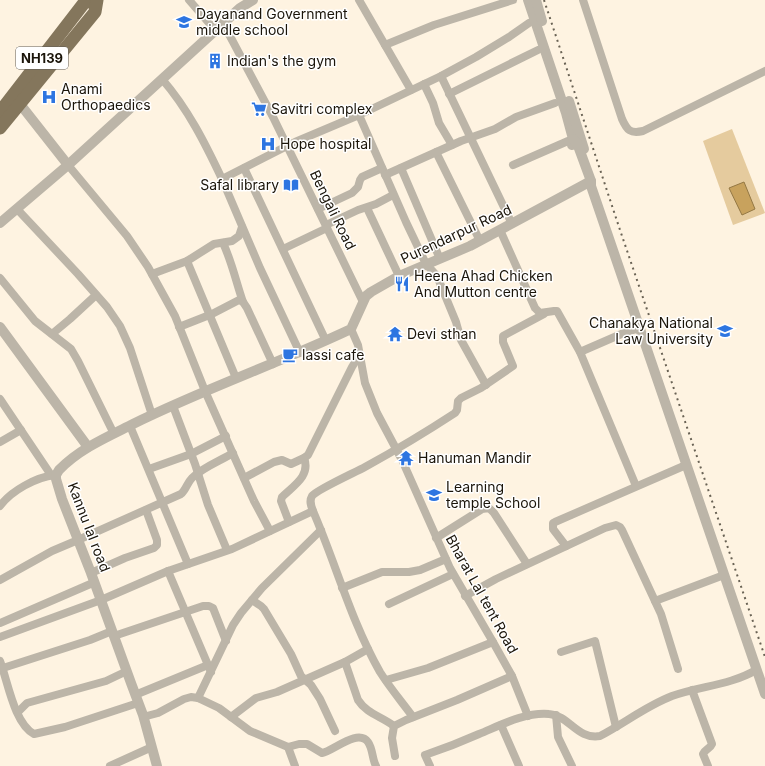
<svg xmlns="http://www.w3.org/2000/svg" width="765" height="766" viewBox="0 0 765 766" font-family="Inter,sans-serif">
<rect width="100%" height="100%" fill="#fef3e1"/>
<polygon fill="#e5cb9e" points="732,129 765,213 733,225 703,141"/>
<polygon fill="#c8a25d" stroke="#947844" points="744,182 755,209 742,215 729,188"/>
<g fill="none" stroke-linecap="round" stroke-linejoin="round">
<g stroke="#bcb5a8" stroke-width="8">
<polyline points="189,0 215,30"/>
<polyline points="359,0 411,90"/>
<path d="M583 0 622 119C627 130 630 134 643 131L765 71"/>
<polyline points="223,23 273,117 363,302"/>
<polyline points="385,45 434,25 513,0"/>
<polyline points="441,76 512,224"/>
<path d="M162 79C188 109 205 143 222 179L295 142 359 115 441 76 476 57 509 37 529 23"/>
<polyline points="424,84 433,103 439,123 452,145"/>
<polyline points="449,94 538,50"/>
<polyline points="359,115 406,222 426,264 437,276 456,322 461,340 486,385"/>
<polyline points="436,152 480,241"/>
<polyline points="68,165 127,236 148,267 175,316 205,391 254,501 270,531"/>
<polyline points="513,165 568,141"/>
<polyline points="244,168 326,341"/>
<polyline points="401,168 440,259"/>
<polyline points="385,175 461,141 495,129 516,117 555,103"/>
<polyline points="222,179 260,268 300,353"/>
<polyline points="367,208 399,276"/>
<polyline points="17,209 78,274 107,307 120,326 130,348 152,415"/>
<polyline points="318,209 352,193 358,187 360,180 362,177 382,168"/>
<polyline points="326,225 358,210 376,204 393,195"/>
<polyline points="500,230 535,308 540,313 554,311 557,311 580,352 636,486"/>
<path d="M223 243C232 262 236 282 243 302"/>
<polyline points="283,249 327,228"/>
<polyline points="187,261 236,378"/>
<polyline points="152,274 187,261 214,244 232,241 239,236 242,227"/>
<polyline points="0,278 35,321 71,349 78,361 114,434"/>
<polyline points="179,327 212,314 239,300 243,302 247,308 273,364"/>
<polyline points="351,329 358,345 365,383 377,413 402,460 450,568 493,642 512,676 528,716"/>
<polyline points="52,334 70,319 96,295"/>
<polyline points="580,352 626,332 641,328"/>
<polyline points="0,399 51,475"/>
<polyline points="173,406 195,464 208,505 227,550"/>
<polyline points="130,426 188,564"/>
<polyline points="0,442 21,430"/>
<polyline points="149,469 191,454 226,436"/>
<polyline points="244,478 274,462 282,460 291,464 304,458 308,455 352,367 360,354"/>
<path d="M0 506C11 491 36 477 55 475"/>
<path d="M289 522 281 501 282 497C293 486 311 476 304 458"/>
<polyline points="436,538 482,509 489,508 494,513 527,564"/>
<polyline points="566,546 553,529 553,523 555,522 686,465"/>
<polyline points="168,571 211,672"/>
<polyline points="91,573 125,558 154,548 157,545 157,540 146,510"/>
<path d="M0 580 52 551 78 540 181 494C186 490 187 483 192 478 203 467 220 461 233 453"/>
<polyline points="342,588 382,572 409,572 420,570 446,559"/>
<polyline points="465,596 496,579 605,528 616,525 620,527 622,530 661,614 678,669"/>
<polyline points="252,600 261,606 264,609 291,654 301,676 311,685 320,699 335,731"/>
<polyline points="655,601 724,575"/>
<polyline points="389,604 453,574"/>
<polyline points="0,623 95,582"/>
<polyline points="114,636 203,606 209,606 213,608 226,641"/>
<polyline points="0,637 101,600 168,571 232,549 313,511"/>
<polyline points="561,652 595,641 616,727"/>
<path d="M0 661C8 682 14 723 34 734L65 727 138 703"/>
<polyline points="345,662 368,649"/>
<polyline points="3,668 90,640 112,631"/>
<polyline points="386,680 428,668 493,642"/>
<path d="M692 690 712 744C710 749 705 749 703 754L708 766"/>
<polyline points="135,695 208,665"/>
<polyline points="198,698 233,625 241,613 262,588 321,530"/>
<polyline points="18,712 27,703 106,681 127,671"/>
<polyline points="556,715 558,737 572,766"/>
<polyline points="143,717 158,713 184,699 191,697 198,698 219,708 250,731 288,747 295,766"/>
<path d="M231 717 256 698 277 692 345 662 358 700C367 714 381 716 394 726"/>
<path d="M413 717C402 702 390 688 380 672 351 621 336 564 313 511 311 506 309 501 312 496 316 490 356 472 365 467 396 450 426 432 455 413L457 410 458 401 461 398 481 388 513 366 503 342V336L544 314"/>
<polyline points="501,725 519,766"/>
<path d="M288 747 299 744H307L322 753C333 751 358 728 368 742 373 749 372 759 376 766"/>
<polyline points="395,756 392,738 394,726 406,720 457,700 512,676"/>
<polyline points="110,766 152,747"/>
<path d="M430 766 425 755C443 749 461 742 479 734 501 725 525 712 549 714 569 715 577 740 600 736 625 723 646 706 672 696 700 686 731 685 756 670"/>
</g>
<g stroke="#bcb5a8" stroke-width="10">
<polyline points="528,0 566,113 573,139 572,145"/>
<polyline points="536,0 542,21"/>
<polyline points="569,101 584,149"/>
<polyline points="20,104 68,165"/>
<path d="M573 139 577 143 591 181V186C650 355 706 525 765 694"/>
<polyline points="0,223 68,165 240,8 253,0"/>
<polyline points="0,327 88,447"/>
<path d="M157 766 143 715 131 683 91 573 62 499 56 479V475L59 470C79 449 107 437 133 424 204 389 279 363 351 329L366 296 371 292 399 276 470 246 591 181"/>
</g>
<g stroke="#84765c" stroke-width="13">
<polyline points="0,112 84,3 93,0"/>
<polyline points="0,128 95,12 97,0"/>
</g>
<polyline stroke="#696254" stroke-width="2" stroke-dasharray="2 4" stroke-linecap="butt" points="544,0 620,230 765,657"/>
</g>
<defs>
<g id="school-bare" transform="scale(1.2)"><path d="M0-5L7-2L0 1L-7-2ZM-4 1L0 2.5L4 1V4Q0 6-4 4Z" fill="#2d75e1" stroke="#fff" stroke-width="2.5" paint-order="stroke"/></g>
<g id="building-bare" transform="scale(1.2)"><path d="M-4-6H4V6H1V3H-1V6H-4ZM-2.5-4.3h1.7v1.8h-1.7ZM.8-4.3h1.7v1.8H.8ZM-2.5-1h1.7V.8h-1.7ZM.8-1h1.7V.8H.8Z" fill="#2d75e1" stroke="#fff" stroke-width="2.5" paint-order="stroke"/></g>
<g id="hospital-bare" transform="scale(1.2)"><path d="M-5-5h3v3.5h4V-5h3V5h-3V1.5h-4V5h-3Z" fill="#2d75e1" stroke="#fff" stroke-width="2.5" paint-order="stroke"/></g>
<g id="supermarket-bare" transform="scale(1.2)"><path d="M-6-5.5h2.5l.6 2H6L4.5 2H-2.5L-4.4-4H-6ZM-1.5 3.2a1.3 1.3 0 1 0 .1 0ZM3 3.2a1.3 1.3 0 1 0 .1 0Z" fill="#2d75e1" stroke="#fff" stroke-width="2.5" paint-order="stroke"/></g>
<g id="library-bare" transform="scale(1.2)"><path d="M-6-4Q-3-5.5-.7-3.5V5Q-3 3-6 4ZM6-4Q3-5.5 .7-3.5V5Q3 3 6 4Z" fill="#2d75e1" stroke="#fff" stroke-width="2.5" paint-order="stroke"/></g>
<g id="restaurant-bare" transform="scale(1.2)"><path d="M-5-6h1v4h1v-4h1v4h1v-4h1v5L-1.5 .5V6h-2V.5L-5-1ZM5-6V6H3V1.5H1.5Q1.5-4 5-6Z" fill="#2d75e1" stroke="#fff" stroke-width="2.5" paint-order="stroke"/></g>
<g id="university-bare" transform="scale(1.2)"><path d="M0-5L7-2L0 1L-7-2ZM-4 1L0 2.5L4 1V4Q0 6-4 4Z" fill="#2d75e1" stroke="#fff" stroke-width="2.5" paint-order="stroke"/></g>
<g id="temple-bare" transform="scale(1.2)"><path d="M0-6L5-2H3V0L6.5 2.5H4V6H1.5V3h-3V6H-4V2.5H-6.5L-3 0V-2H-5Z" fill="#2d75e1" stroke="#fff" stroke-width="2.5" paint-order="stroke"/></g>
<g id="cafe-bare" transform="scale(1.2)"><path d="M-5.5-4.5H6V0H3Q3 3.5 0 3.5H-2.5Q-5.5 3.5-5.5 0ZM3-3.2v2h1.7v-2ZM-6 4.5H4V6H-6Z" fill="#2d75e1" stroke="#fff" stroke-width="2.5" paint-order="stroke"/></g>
</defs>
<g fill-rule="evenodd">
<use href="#school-bare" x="184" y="22"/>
<use href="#building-bare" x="215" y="61"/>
<use href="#hospital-bare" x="49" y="97"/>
<use href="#supermarket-bare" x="259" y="109"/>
<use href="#hospital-bare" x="268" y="144"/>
<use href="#library-bare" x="291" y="185"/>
<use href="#restaurant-bare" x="402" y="284"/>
<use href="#university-bare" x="725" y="331"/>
<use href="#temple-bare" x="395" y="334"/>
<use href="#cafe-bare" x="290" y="355"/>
<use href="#temple-bare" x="406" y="458"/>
<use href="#school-bare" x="434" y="495"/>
</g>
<g text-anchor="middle" stroke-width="3" stroke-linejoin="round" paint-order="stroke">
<rect fill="#fff" stroke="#5f5b54" stroke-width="1" x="16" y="47" width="52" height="22" rx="3"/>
<g font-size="13" font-weight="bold" fill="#1b150a">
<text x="42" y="63">NH139</text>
</g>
<g font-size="14" fill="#1b150a" stroke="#fff" text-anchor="start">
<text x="196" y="19">Dayanand Government<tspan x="196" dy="16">middle school</tspan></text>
<text x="227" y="66">Indian's the gym</text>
<text x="61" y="94">Anami<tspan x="61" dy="16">Orthopaedics</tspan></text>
<text x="271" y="114">Savitri complex</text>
<text x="280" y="149">Hope hospital</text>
<text x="279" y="190" text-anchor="end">Safal library</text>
<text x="414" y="281">Heena Ahad Chicken<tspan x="414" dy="16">And Mutton centre</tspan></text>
<text x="713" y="328" text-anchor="end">Chanakya National<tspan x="713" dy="16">Law University</tspan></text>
<text x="407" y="339">Devi sthan</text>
<text x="302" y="360">lassi cafe</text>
<text x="418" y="463">Hanuman Mandir</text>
<text x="446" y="492">Learning<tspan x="446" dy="16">temple School</tspan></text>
</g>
<g font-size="14" fill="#1b150a" stroke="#fff">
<text transform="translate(333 210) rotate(64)" y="5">Bengali Road</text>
<text transform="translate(456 234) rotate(-25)" y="5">Purendarpur Road</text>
<text transform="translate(89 527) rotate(69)" y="5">Kannu lal road</text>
<text transform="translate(482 594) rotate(61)" y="5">Bharat Lal tent Road</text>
</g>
</g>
</svg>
